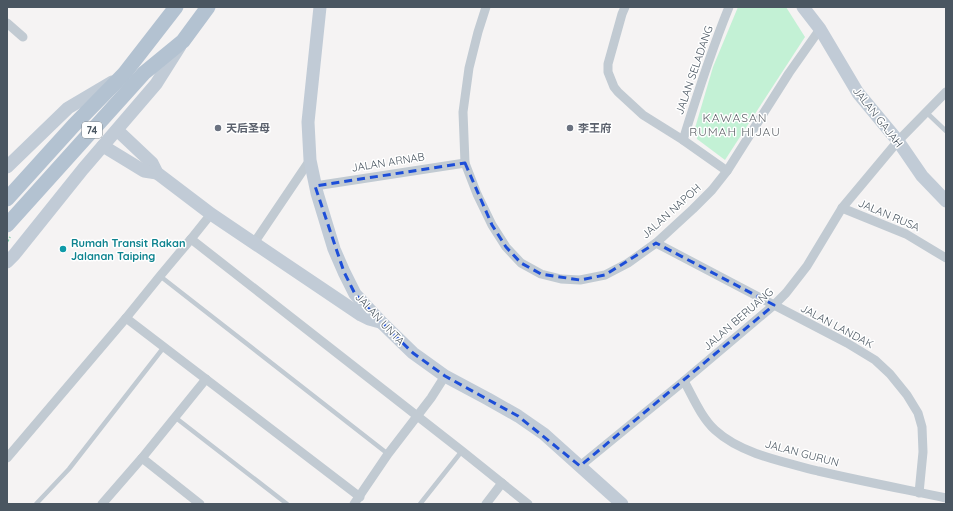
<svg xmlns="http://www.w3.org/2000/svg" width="953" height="511" viewBox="0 0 953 511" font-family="Quicksand,'Noto Sans SC',sans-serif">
<rect width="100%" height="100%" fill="#f5f3f3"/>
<polygon fill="#c3f1d5" points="738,7 786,7 805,37 725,160 697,139 695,128 713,67"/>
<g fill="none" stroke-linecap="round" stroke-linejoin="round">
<polyline stroke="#7ad0a6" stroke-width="2" stroke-dasharray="3 2" stroke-linecap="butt" points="7,242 10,237"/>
<g stroke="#c1cad2" stroke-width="4.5">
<polyline points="926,112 946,131"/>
<polyline points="160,276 388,454"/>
<polyline points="176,418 287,504"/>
<polyline points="36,504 69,469 164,347"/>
<polyline points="420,504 462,451"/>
</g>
<g stroke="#c1cad2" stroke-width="9">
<polyline points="486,7 478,32 469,68 463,112 465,163 477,194 492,225 506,247 521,263 541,274 561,279 580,280 605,275 628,263 656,243 693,209 712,190 727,171 789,73 820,29"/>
<polyline points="625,7 622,14 608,64 608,72 614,87 618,92 643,115 683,140 727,171"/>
<polyline points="7,23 23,37"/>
<path d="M683 140C697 95 711 51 729 7"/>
<polyline points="315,186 465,163"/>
<polyline points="842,208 906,234 946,258"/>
<polyline points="191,239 462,451 528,504"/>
<polyline points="254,243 310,160"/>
<polyline points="656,243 774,305 847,343 875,360 890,374 907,395 918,413 922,427 923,452 919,493"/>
<polyline points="126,318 360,497"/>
<path d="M684 381C693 397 701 417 715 430 741 454 784 462 818 471 861 481 903 489 946 498"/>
<polyline points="7,458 126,318 160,276 191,239 211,214"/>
<polyline points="142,458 200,504"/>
<polyline points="580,466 684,381 774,305 786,293 807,266 842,208 898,141 946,92"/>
<polyline points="102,504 142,458 206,379"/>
<polyline points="354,504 388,454 431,398 445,376"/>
<polyline points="486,504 502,483"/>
</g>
<g stroke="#c1cbd6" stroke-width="13">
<polyline points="320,7 308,122 310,160 317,193 334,249 344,272 355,294 381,322 413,353 445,376 488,399 518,416 544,434 622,504"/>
<polyline points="803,7 820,29 858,93 898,141 922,176 946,201"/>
<polyline points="117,130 152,163 157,173 211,214 361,315 369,319 380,322"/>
<polyline points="103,146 144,171 157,173"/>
<polyline points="7,167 68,108 112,82"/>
<polyline points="7,262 14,255 83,169 156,84 180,46"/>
</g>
<g stroke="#b3c2d1" stroke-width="15">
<polyline points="7,199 74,125 124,74 176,7"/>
<polyline points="7,225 144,73 183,41 208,7"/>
</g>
</g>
<path fill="none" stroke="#1d4ed8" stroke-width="3" stroke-dasharray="8 5" stroke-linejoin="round" d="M465 163 492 225 506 247 521 263 541 274 580 280 605 275 656 243 774 305 580 466 518 416 445 376 413 353 381 322 355 294 344 272 315 186Z"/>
<g fill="#6b7280" stroke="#fff" stroke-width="1.5">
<circle cx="218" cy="128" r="4"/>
<circle cx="570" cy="128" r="4"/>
</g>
<circle fill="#0f9aa8" stroke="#fff" stroke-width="1.5" cx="63" cy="249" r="4"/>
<g text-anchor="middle" stroke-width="3" stroke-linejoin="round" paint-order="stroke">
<rect fill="#fff" stroke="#808990" stroke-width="1" x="82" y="122" width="20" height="16" rx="3"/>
<g font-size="10" font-weight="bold" fill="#4a5661">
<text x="92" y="134">74</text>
</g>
<g font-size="11" fill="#4a5661" stroke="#fff">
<text transform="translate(694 70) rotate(-71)" y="4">JALAN SELADANG</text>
<text transform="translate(878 117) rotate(52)" y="4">JALAN GAJAH</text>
<text transform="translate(388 162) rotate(-9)" y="4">JALAN ARNAB</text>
<text transform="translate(671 211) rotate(-42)" y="4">JALAN NAPOH</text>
<text transform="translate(889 215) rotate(23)" y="4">JALAN RUSA</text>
<text transform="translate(380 319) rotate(47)" y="4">JALAN UNTA</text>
<text transform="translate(738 319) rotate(-41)" y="4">JALAN BERUANG</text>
<text transform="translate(837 326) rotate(28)" y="4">JALAN LANDAK</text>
<text transform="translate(802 453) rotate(15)" y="4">JALAN GURUN</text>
</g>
<g font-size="11" font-weight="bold" fill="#5b616d" stroke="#fff" text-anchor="start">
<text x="226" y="132">天后圣母</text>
<text x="578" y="132">李王府</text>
</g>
<g font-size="11" font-weight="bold" fill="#0d838f" stroke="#fff" text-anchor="start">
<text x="71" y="247">Rumah Transit Rakan<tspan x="71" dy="13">Jalanan Taiping</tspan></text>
</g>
<g font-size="12" letter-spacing="1" fill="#5f6368" stroke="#fff">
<text x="735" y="122">KAWASAN<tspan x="735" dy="14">RUMAH HIJAU</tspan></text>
</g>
</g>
<rect width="953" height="511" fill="none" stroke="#4a5661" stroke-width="16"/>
</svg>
